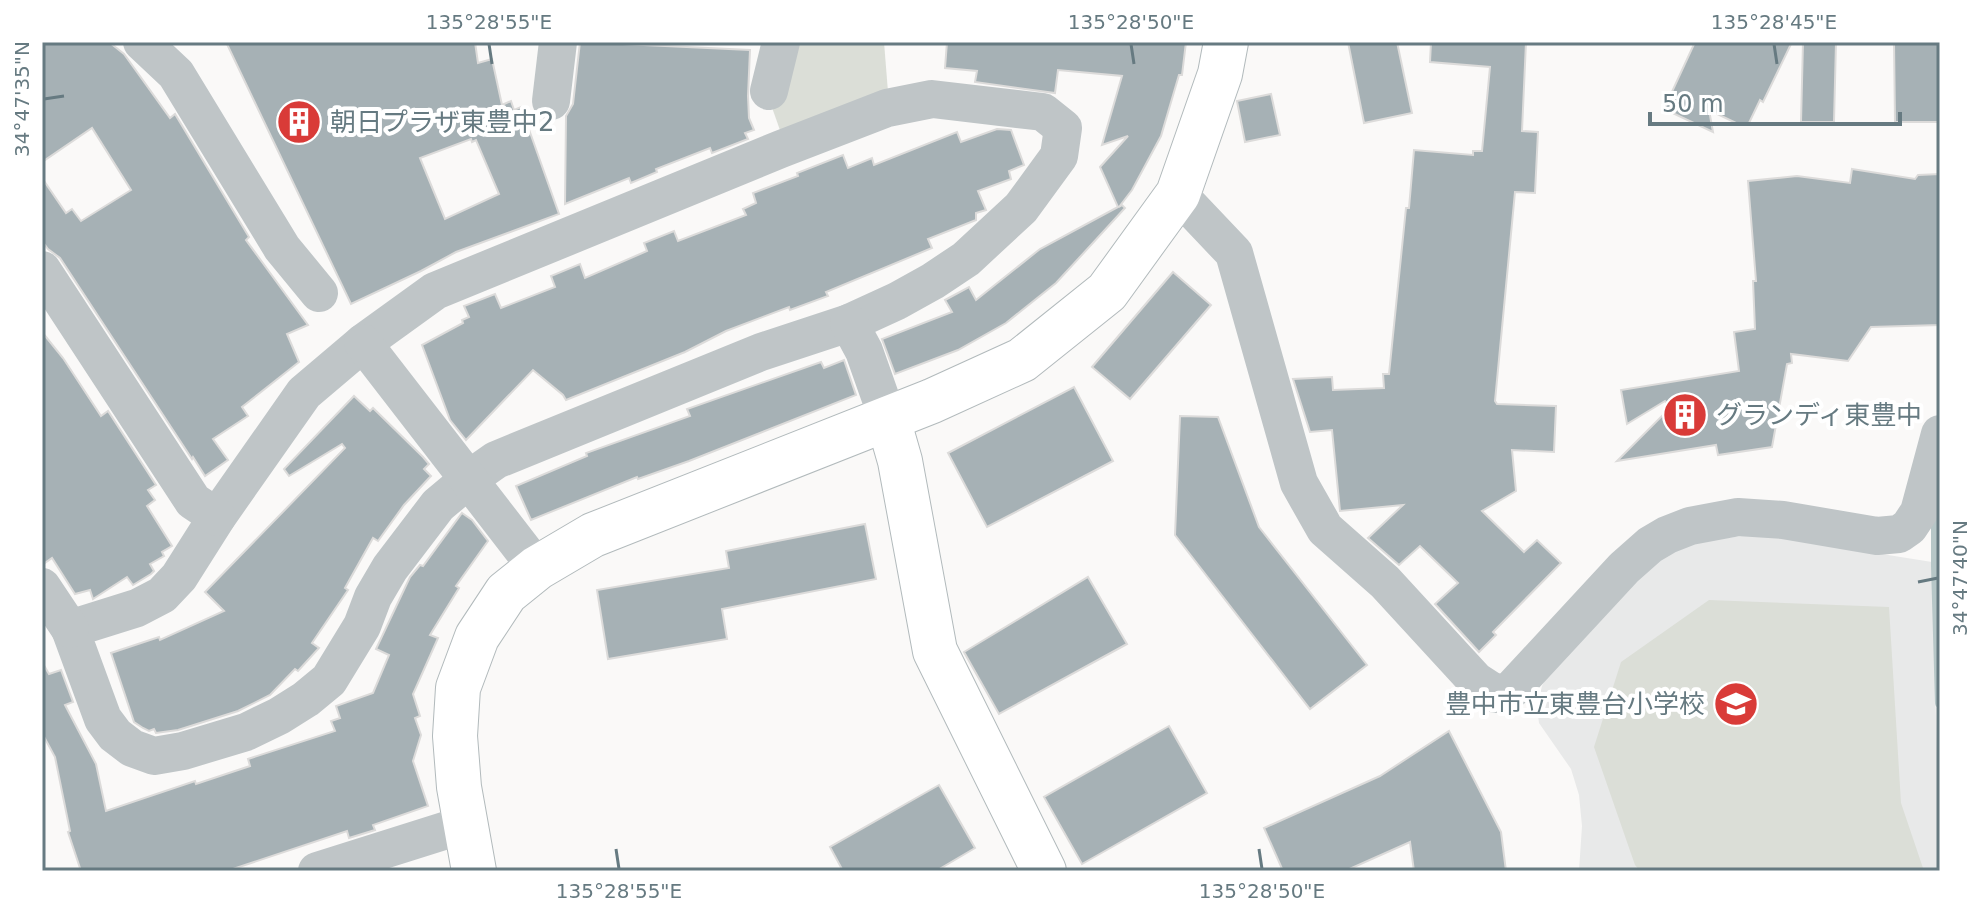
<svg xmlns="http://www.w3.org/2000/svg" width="1982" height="913" viewBox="0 0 1982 913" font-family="'DejaVu Sans','Noto Sans JP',sans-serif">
<rect width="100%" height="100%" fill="#faf9f8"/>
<polygon fill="#e8e9e9" points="1756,534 1932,562 1940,871 1579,871 1582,826 1579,795 1571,769 1539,723 1537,707 1542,686 1550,670 1619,597 1663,556 1698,542"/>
<g fill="#dbded7">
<polygon points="795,42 884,42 888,92 781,133 769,99"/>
<polygon points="1709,600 1889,607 1901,803 1924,871 1640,871 1635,865 1594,747 1621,662"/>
</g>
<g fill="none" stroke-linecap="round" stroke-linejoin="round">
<polyline stroke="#b6c6c7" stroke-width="10" points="1940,509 1936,526 1936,566 1940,703"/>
</g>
<g fill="#a6b1b5" stroke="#dcdbda" stroke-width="2" fill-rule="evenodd">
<polygon points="42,42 109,42 124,54 170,118 175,114 249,237 246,240 308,325 287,334 299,362 242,407 248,416 213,439 228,460 205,476 193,457 192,459 60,258 48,249 42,241 42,178 66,213 72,209 81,221 131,190 92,128 42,162"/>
<path d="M226 42H475L478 63 492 59 502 105 511 101 514 110 521 107 559 214 456 252 421 271 351 304ZM471 139 472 142 476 140 499 194 445 219 420 158Z"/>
<polygon points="580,42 750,50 748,96 749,118 754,130 745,133 748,139 712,153 710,148 656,169 657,172 631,183 629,178 565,204 566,116 573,104"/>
<polygon points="947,42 1186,42 1182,75 1179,75 1161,136 1132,190 1119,207 1122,205 1125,208 1056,283 1006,323 958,350 895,374 882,339 952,312 945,300 969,287 976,300 1040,249 1118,207 1100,167 1128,136 1102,145 1122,76 1058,70 1055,93 975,82 977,71 945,68"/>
<polygon points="1348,42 1397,42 1412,113 1364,123"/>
<polygon points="1431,42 1526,42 1522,131 1538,132 1535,193 1515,192 1495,401 1497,404 1556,406 1554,452 1512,450 1516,491 1482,511 1524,552 1537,540 1561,563 1493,632 1496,635 1479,652 1435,604 1458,583 1420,546 1399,565 1368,538 1403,505 1340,511 1332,430 1310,432 1293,379 1332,377 1333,390 1384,388 1383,374 1389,374 1406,208 1409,208 1414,150 1473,155 1473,151 1482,151 1490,67 1430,62"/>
<polygon points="1695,42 1792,42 1763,102 1760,100 1749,123 1736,123 1709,110 1713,132 1664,109"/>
<polygon points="1803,42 1836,42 1834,122 1801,122"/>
<polygon points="1894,42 1940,42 1940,122 1895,122"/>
<polygon points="1271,94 1280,135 1245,142 1237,101"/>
<polygon points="997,129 1011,130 1024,165 1009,171 1011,179 978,191 986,210 976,213 976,220 928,239 932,248 826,292 828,296 790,310 789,307 726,331 685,352 566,400 563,395 533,370 466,440 450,420 422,345 463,323 462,320 469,317 464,306 495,294 501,308 555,287 551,276 580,264 585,278 647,251 644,243 674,231 678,241 746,215 743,209 756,203 753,193 798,176 797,173 843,155 848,168 872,158 874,165 957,132 961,142"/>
<polygon points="1852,169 1915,179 1918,175 1940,174 1940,325 1871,327 1848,361 1791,354 1792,363 1787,364 1772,447 1718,455 1716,445 1617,461 1670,408 1665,401 1627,424 1621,390 1739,371 1734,332 1755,329 1753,281 1756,281 1748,181 1797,176 1850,183"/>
<polygon points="1173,272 1211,305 1130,399 1092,367"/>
<polygon points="42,332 63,358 101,416 108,411 156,485 148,490 155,500 147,506 172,546 162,552 164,556 150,564 154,571 151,574 133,585 127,577 93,599 90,590 75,594 52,558 42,565"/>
<polygon points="844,360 856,395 689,461 638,479 637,477 531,520 516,486 587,456 586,453 690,416 687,409 821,362 824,368"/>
<polygon points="1074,387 1113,461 987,527 948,453"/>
<polygon points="354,396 370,411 373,408 423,457 429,464 424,469 431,476 404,505 378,541 373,538 345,588 348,590 312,643 319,648 298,671 295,669 270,695 238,711 178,730 156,733 154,729 149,731 143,728 134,722 111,653 159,637 160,640 224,611 205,592 345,448 342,444 289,476 284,469"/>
<polygon points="1180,416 1218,417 1259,527 1367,665 1310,709 1175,535"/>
<polygon points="462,513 472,520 488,541 456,586 459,588 430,635 438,638 413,694 420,716 415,718 421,735 413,761 428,806 373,825 375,830 349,838 347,831 227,871 81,871 68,832 70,831 55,757 42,733 42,662 49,674 61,670 73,702 65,705 96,764 106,811 195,781 196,784 250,766 248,759 335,731 331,721 340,718 336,706 373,693 389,655 376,649 410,577 420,565 423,566"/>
<polygon points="865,524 876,579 722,609 727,639 608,659 597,590 729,568 726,551"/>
<polygon points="1088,577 1127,644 999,714 964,652"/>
<polygon points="1169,726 1207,793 1082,864 1044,797"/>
<polygon points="1449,731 1501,832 1506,871 1414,871 1410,842 1345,871 1283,871 1264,828 1380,776"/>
<polygon points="939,785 975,848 936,871 843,871 830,847"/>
</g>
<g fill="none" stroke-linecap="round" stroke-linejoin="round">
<g stroke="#b2babc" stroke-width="46">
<g id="secondary">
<polyline points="888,419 900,461 935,651 1044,871"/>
<polyline points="474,871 459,787 455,736 458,688 477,637 506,593 537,568 593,535 932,401 1022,360 1107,292 1178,194 1220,74 1226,42"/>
</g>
</g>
<g stroke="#bfc5c7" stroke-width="38">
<polyline points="142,42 176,74 282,248 319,293"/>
<polyline points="769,91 781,42"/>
<polygon points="932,99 1043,112 1063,128 1059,156 1021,208 966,259 933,281 897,301 849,323 761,352 496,460 469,479 438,505 390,568 373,597 362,626 329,680 306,699 279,716 246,732 183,751 154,756 132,748 115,735 103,719 70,629 137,608 162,595 179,577 217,517 304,393 363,343 435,291 781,149 887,108"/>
<polyline points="551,101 558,42"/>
<polyline points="1178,194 1234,253 1299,483 1325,529 1385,582 1476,681 1496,694 1511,690 1624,568 1650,545 1667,535 1690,526 1738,517 1783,520 1877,536 1899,534 1909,527 1919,512 1940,434"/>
<polyline points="42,270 193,501 217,517"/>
<polyline points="849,323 864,351 888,419"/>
<polyline points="363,343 537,568"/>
<polyline points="42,587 70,629"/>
<polyline points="317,871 466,824"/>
</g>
<use href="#secondary" stroke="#fff" stroke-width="44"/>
</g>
<path fill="none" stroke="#667a81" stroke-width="3" d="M489 44 492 64M1131 44 1134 64M1774 44 1777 64M44 99 64 96M1918 582 1938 578M616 849 619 869M1259 849 1262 869"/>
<defs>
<g id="building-disc" transform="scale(2.3)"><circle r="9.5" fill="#d93b38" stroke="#fff"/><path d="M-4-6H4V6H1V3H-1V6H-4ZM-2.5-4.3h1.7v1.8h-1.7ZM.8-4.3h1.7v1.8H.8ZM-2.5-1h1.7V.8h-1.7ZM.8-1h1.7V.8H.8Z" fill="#fff"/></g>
<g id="school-disc" transform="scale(2.3)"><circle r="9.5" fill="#d93b38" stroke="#fff"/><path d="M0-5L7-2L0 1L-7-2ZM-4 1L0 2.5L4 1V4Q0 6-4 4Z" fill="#fff"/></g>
</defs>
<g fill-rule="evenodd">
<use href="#building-disc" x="299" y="122"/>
<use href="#building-disc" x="1685" y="415"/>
<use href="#school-disc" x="1736" y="704"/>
</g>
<g text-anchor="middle" stroke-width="8" stroke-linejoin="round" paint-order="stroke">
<g font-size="26" fill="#667a81" stroke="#fff" text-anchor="start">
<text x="330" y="131">朝日プラザ東豊中2</text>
<text x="1716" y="424">グランディ東豊中</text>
<text x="1705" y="713" text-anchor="end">豊中市立東豊台小学校</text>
</g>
</g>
<rect width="1982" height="913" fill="none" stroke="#ffffff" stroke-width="88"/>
<path d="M1650 112v12h250v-12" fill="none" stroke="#667a81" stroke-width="4"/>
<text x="1662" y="112" font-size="24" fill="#667a81" stroke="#ffffff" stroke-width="6" paint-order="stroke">50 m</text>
<rect x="44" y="44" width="1894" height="825" fill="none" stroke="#667a81" stroke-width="3"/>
<g font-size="20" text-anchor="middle" fill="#667a81">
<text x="489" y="29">135°28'55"E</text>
<text x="1131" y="29">135°28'50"E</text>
<text x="1774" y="29">135°28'45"E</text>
<text transform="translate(22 99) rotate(-90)" y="7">34°47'35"N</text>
<text transform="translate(1960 578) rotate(-90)" y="7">34°47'40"N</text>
<text x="619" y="898">135°28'55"E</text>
<text x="1262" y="898">135°28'50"E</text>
</g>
</svg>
